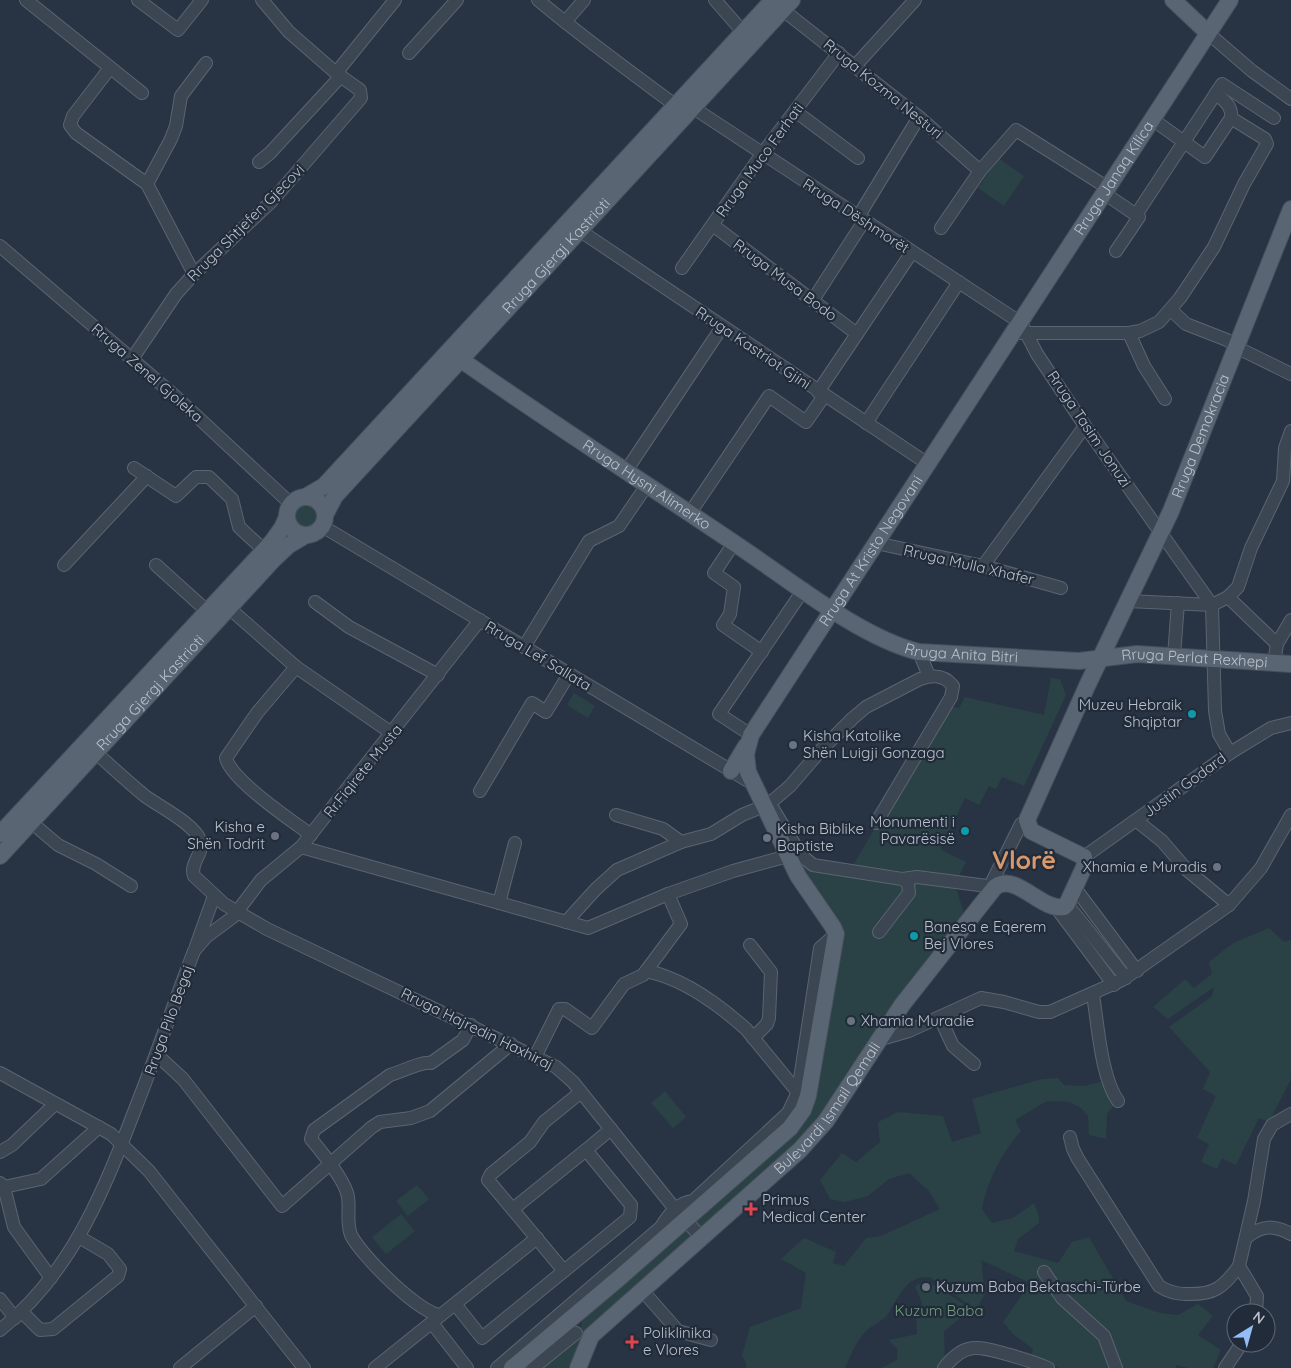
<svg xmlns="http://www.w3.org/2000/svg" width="1291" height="1368" viewBox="0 0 1291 1368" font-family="Quicksand,sans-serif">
<rect width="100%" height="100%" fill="#283444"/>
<g fill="#2a4245">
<polygon points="998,158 1024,176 1004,206 978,188"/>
<circle cx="306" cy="516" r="11"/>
<polygon points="1051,678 1060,679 1066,695 1024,786 1002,777 996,789 989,786 979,805 965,798 940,849 966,862 959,876 852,867 947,706 959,708 965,697 1044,715"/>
<polygon points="574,693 595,706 588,718 567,705"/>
<polygon points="807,863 954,883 966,919 819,1123 702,1233 692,1220 797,1127 812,1109 840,932 800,868"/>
<polygon points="1269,928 1284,942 1291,940 1291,1079 1269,1122 1259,1118 1236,1165 1222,1158 1217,1169 1201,1162 1209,1144 1197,1138 1216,1096 1203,1089 1210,1072 1169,1027 1212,996 1214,987 1168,1019 1153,1007 1185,979 1194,988 1212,974 1209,962 1233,943"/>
<path d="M1058 1078 1064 1085 1084 1086 1104 1081 1115 1104 1107 1114 1106 1139 1089 1135 1088 1116 1081 1108 1069 1102 1047 1101 1015 1120 1021 1131C1002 1153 987 1180 982 1209L992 1223 1013 1218 1034 1203 1038 1213 1039 1223 1018 1239 1014 1251 1058 1263 1072 1242 1089 1237 1126 1301 1160 1313 1178 1315 1198 1304 1213 1316 1198 1335 1221 1350 1213 1368H1188L1176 1365V1368H1060L1031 1356 1033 1349 1013 1334 1003 1322 1030 1283 981 1260 985 1294 976 1310 930 1277C905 1275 899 1298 887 1315 882 1322 872 1325 866 1331 856 1342 851 1355 845 1368H746V1363L742 1355 750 1327 801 1308 806 1273 781 1259 804 1238 836 1252 833 1263 844 1266 866 1238 881 1236 940 1209 928 1190 909 1173 889 1179 868 1196 845 1202 830 1199 820 1180 842 1153 856 1162 880 1142 878 1122 898 1112 943 1116 952 1142 981 1133 972 1099 1042 1079Z"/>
<polygon points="665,1091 686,1117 673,1128 651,1103"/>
<polygon points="417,1185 429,1199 408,1216 396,1201"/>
<polygon points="401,1214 415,1231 386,1254 372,1237"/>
<polygon points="687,1225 698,1237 588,1333 584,1332 581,1327 584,1314"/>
<polygon points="927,1281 972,1309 944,1331 945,1362 942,1368 882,1368 897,1360 898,1350 889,1340 917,1334 916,1314 922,1303 915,1286"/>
<polygon points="577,1336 582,1340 575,1368 535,1368"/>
</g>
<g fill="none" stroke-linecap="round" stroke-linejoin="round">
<g stroke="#5b6471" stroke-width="14">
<g id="minor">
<polyline points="26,0 142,93"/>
<polyline points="138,0 178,30 202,0"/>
<polyline points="262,0 289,32 336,73 395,0"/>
<path d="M538 0C582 37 629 71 675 105"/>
<polyline points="715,0 743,32"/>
<polyline points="783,10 919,117 980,171"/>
<polyline points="565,22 584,0"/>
<polyline points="1208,33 1252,71 1291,99"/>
<polyline points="409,53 457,0"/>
<polyline points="855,66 915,0"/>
<polyline points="110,68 73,116 70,125 76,133 147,184 194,274"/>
<polyline points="692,107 1021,323 1037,354 1085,426 1212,605 1215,711 1219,734 1230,753"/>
<polyline points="795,111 858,158"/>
<path d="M1152 119 1205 157 1231 118C1233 106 1223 100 1216 93"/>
<polyline points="259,162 270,153 341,76"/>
<polyline points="147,184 171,139 176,126 181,96 206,63"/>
<polyline points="1104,193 1139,217 1116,251"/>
<polyline points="1136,215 1222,84 1274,118"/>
<polyline points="858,217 919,117"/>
<polyline points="714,226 857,334"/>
<polyline points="941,228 980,171 1016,130 1108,188"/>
<polyline points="579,230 928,464"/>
<polyline points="0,246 175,396 291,504"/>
<polyline points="682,268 762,154 839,53"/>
<polyline points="813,300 864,221"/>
<polyline points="1171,310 1186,324 1227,340 1242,350 1291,374"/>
<polyline points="1019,333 1129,333 1140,331 1159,322 1180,298 1214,247 1244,184 1267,144 1265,139 1231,118"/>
<polyline points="1129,333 1144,366 1165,399"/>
<polyline points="132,359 176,294 194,274 271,202 361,98 360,90 336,73"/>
<polyline points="818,392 912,252"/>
<polyline points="866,423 959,282"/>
<polyline points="134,468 176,496 196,477 209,477 232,499 239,527 264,550"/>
<polyline points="626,471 722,327"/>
<polyline points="690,513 769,396 806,422 824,396"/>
<polyline points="322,526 755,785"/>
<polyline points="734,543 714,573 734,587 730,614 723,625 762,652"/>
<polyline points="876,543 983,566 1061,588"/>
<polyline points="64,565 147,476"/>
<polyline points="156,565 207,611"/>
<polyline points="983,566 1085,426"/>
<polyline points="1228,597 1277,644"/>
<polyline points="1128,601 1212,605 1228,597 1238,587 1251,548 1283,481 1285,448 1291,431"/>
<polyline points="315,602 349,627 438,675"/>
<polyline points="229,608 296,667 393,734"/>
<polyline points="524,647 589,541 619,526 647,485"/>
<polyline points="919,652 929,676"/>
<polyline points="1174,656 1178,603"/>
<polyline points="1274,663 1277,644 1291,620"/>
<path d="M296 667 257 713 226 758C231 780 291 820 311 835"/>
<polyline points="751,735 719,714 804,589"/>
<path d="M95 752C112 767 128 782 145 796 160 807 193 823 200 840 205 853 189 863 194 876L224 904 267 929 556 1067 573 1082 671 1204 701 1237"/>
<polyline points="480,791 532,703 546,712 569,674"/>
<polyline points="773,809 801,855 813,865 902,879 908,883 909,893 879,932"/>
<path d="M616 815 663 829 681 842 711 834 742 815 769 804 790 786 821 750 853 718 866 707 920 679C932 675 944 674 953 686L951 697 876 823"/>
<polyline points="1137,821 1162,841 1187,870 1229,905"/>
<polyline points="31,822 58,845 96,864 131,886"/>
<polyline points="301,847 588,928 668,894 733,871 788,856"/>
<polyline points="1084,857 1230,753 1271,728 1291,723"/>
<polyline points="902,879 917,877 995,887"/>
<polyline points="990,886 1021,824"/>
<polyline points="1075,888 1137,971"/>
<polyline points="499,903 515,843"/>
<polyline points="1067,904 1126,978"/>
<polyline points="1055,906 1114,985"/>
<polyline points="566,922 596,889 617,870 681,842"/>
<polyline points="750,945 771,972 769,1018 767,1024 753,1038"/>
<polyline points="196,946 214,896"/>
<path d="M646 971C683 978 718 1004 746 1029L800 1095"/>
<path d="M1093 995C1098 1025 1101 1077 1118 1101"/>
<polyline points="940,1018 953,1046 974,1064"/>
<path d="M471 1025 463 1040 431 1063C422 1061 401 1072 390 1075L314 1130 311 1139C321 1151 346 1182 348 1197 350 1210 346 1222 351 1235 361 1255 419 1314 441 1315L537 1238"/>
<polyline points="878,1040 909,1031 981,998 1004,1002 1039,1012 1050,1012 1122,980 1229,905 1261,868 1291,815"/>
<polyline points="157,1055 183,1079 282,1206 372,1127 380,1122 411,1118 430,1111 511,1044"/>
<polyline points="535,1057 559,1009 565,1009 592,1028 624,984 643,975 681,924 668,894"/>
<polyline points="0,1073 111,1134 149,1171 304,1368"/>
<path d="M1070 1137 1073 1149 1078 1159 1159 1286C1168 1292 1175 1294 1186 1294 1214 1295 1223 1288 1239 1266"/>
<polyline points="0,1152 12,1145 55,1104"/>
<polyline points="0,1183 4,1187 14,1227 51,1278"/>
<polyline points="4,1187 41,1179 99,1127"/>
<polyline points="513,1209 586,1150"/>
<path d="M1247 1237C1262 1225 1274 1225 1291 1234"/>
<polyline points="564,1271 488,1180 491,1174 530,1142 544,1122 581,1092"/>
<polyline points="1044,1272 1062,1298 1104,1336 1116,1368"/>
<polyline points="642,1290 678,1331 711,1340"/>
<polyline points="0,1299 15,1318"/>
<polyline points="455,1304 482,1338 630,1217 631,1205 586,1150 611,1129"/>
<polyline points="22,1312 40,1330 53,1329 118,1276 120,1269 108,1254 79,1237"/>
<polyline points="1256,1313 1257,1296 1239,1266 1254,1201 1264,1139 1272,1125 1291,1114"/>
<polyline points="432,1323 467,1368"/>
<path d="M0 1330C68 1276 102 1197 132 1117 154 1062 173 1006 194 951L206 937 233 917 261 880 301 847 480 620"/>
<polyline points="180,1368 256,1306"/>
<polyline points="375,1368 441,1315"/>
<path d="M497 1368 661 1227C669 1214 677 1203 693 1201L788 1113 798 1092 820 948 836 934"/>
<polyline points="533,1368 576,1333"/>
<path d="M944 1368C966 1340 980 1347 1010 1355 1023 1359 1035 1362 1048 1368"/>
<polyline points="1225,1368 1242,1343"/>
</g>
</g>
<g stroke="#464f5d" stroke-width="18">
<g id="major">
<polyline points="1173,0 1208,33"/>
<path id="s1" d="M460 359C552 424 647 484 740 547 791 581 861 638 919 652L1079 661 1137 654 1291 664"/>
<polyline points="307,496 324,486 773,0"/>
<circle cx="306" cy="516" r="19"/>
<path id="s2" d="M325 515 335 496 792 0"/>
<polyline points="731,771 746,746"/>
<polyline points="0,834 272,542 282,528 287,517"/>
<path id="s3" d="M0 856 273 560 289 545 306 535"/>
<path id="s4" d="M512 1368 618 1279 790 1128 803 1110 808 1096 836 934 833 927 798 876 748 772 746 754 751 735 1230 0"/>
<path id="s5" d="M578 1368 591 1336 800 1150 826 1121 902 1005 995 887C1016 872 1041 911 1064 907L1067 904 1085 865 1084 857 1031 831 1027 820 1087 686 1171 511 1291 209"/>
</g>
</g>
<use href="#minor" stroke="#3c4653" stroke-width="12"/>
<use href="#major" stroke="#5a6573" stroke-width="16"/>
</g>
<g fill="#0f9aa8" stroke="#212b39" stroke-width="2">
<circle cx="1192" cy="714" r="5"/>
<circle cx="965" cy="831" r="5"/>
<circle cx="914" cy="936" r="5"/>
</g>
<g fill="#6b7280" stroke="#212b39" stroke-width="2">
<circle cx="793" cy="745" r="5"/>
<circle cx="275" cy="836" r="5"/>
<circle cx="767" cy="838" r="5"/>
<circle cx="1217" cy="867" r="5"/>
<circle cx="851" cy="1021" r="5"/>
<circle cx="926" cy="1287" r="5"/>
</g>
<g fill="#e0444e" stroke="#212b39" stroke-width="2">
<path d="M748.5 1201.5h5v5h5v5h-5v5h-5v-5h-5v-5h5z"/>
<path d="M629.5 1334.5h5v5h5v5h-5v5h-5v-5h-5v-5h5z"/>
</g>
<g text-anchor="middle" stroke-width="4.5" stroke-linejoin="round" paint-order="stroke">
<g font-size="15" fill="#bac1cd" stroke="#212b39">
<text transform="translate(883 89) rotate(39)" y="5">Rruga Kozma Nesturi</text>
<text transform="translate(760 160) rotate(-54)" y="5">Rruga Muco Ferhati</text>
<text dy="5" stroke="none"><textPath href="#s4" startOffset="1456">Rruga Janaq Kilica</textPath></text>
<text transform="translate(856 216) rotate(33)" y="5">Rruga Dëshmorët</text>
<text transform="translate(246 223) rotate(-45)" y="5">Rruga Shtjefen Gjecovi</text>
<text dy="5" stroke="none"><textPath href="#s2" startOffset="348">Rruga Gjergj Kastrioti</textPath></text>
<text transform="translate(785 280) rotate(37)" y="5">Rruga Musa Bodo</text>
<text transform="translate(753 348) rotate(34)" y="5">Rruga Kastriot Gjini</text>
<text transform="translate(147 373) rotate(41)" y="5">Rruga Zenel Gjoleka</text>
<text transform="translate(1089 429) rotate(56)" y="5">Rruga Tasim Jonuzi</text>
<text dy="5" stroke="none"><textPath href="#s5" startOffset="1265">Rruga Demokracia</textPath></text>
<text dy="5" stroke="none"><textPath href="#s1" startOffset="225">Rruga Hysni Alimerko</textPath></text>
<text dy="5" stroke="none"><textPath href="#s4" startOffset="1011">Rruga At Kristo Negovani</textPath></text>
<text transform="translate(969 565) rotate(13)" y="5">Rruga Mulla Xhafer</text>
<text dy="5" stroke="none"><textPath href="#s1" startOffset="588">Rruga Anita Bitri</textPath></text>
<text transform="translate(538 656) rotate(31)" y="5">Rruga Lef Sallata</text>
<text dy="5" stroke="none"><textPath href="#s1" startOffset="822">Rruga Perlat Rexhepi</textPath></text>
<text dy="5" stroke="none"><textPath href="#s3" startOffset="222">Rruga Gjergj Kastrioti</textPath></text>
<text transform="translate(363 771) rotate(-51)" y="5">Rr.Fiqirete Musta</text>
<text transform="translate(1185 785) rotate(-36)" y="5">Justin Godard</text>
<text transform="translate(169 1020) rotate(-70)" y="5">Rruga Pilo Begaj</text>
<text transform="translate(477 1029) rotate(26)" y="5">Rruga Hajredin Haxhiraj</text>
<text dy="5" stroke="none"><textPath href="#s5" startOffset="364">Bulevardi Ismail Qemali</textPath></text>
</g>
<g font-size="15" fill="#bac1cd" stroke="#212b39" text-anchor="start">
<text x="1182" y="710" text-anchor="end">Muzeu Hebraik<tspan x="1182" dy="17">Shqiptar</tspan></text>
<text x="803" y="741">Kisha Katolike<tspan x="803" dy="17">Shën Luigji Gonzaga</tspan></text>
<text x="955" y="827" text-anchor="end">Monumenti i<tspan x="955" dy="17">Pavarësisë</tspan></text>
<text x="265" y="832" text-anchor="end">Kisha e<tspan x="265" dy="17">Shën Todrit</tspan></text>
<text x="777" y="834">Kisha Biblike<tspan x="777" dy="17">Baptiste</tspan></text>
<text x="1207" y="872" text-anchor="end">Xhamia e Muradis</text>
<text x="924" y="932">Banesa e Eqerem<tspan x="924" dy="17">Bej Vlores</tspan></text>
<text x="861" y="1026">Xhamia Muradie</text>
<text x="762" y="1205">Primus<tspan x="762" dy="17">Medical Center</tspan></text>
<text x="936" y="1292">Kuzum Baba Bektaschi-Türbe</text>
<text x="643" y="1338">Poliklinika<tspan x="643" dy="17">e Vlores</tspan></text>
</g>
<g font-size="15" fill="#719d7b" stroke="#212b39">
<text x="939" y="1316">Kuzum Baba</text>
</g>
<g font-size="25" font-weight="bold" fill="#d6986c" stroke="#212b39">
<text x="1024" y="869">Vlorë</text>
</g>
</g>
<g transform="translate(1251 1328) rotate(37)"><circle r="24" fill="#212b39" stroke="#5e6774"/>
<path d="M0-4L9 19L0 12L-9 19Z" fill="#94bcf7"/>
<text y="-8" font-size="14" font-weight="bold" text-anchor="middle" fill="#bac1cd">N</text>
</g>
</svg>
